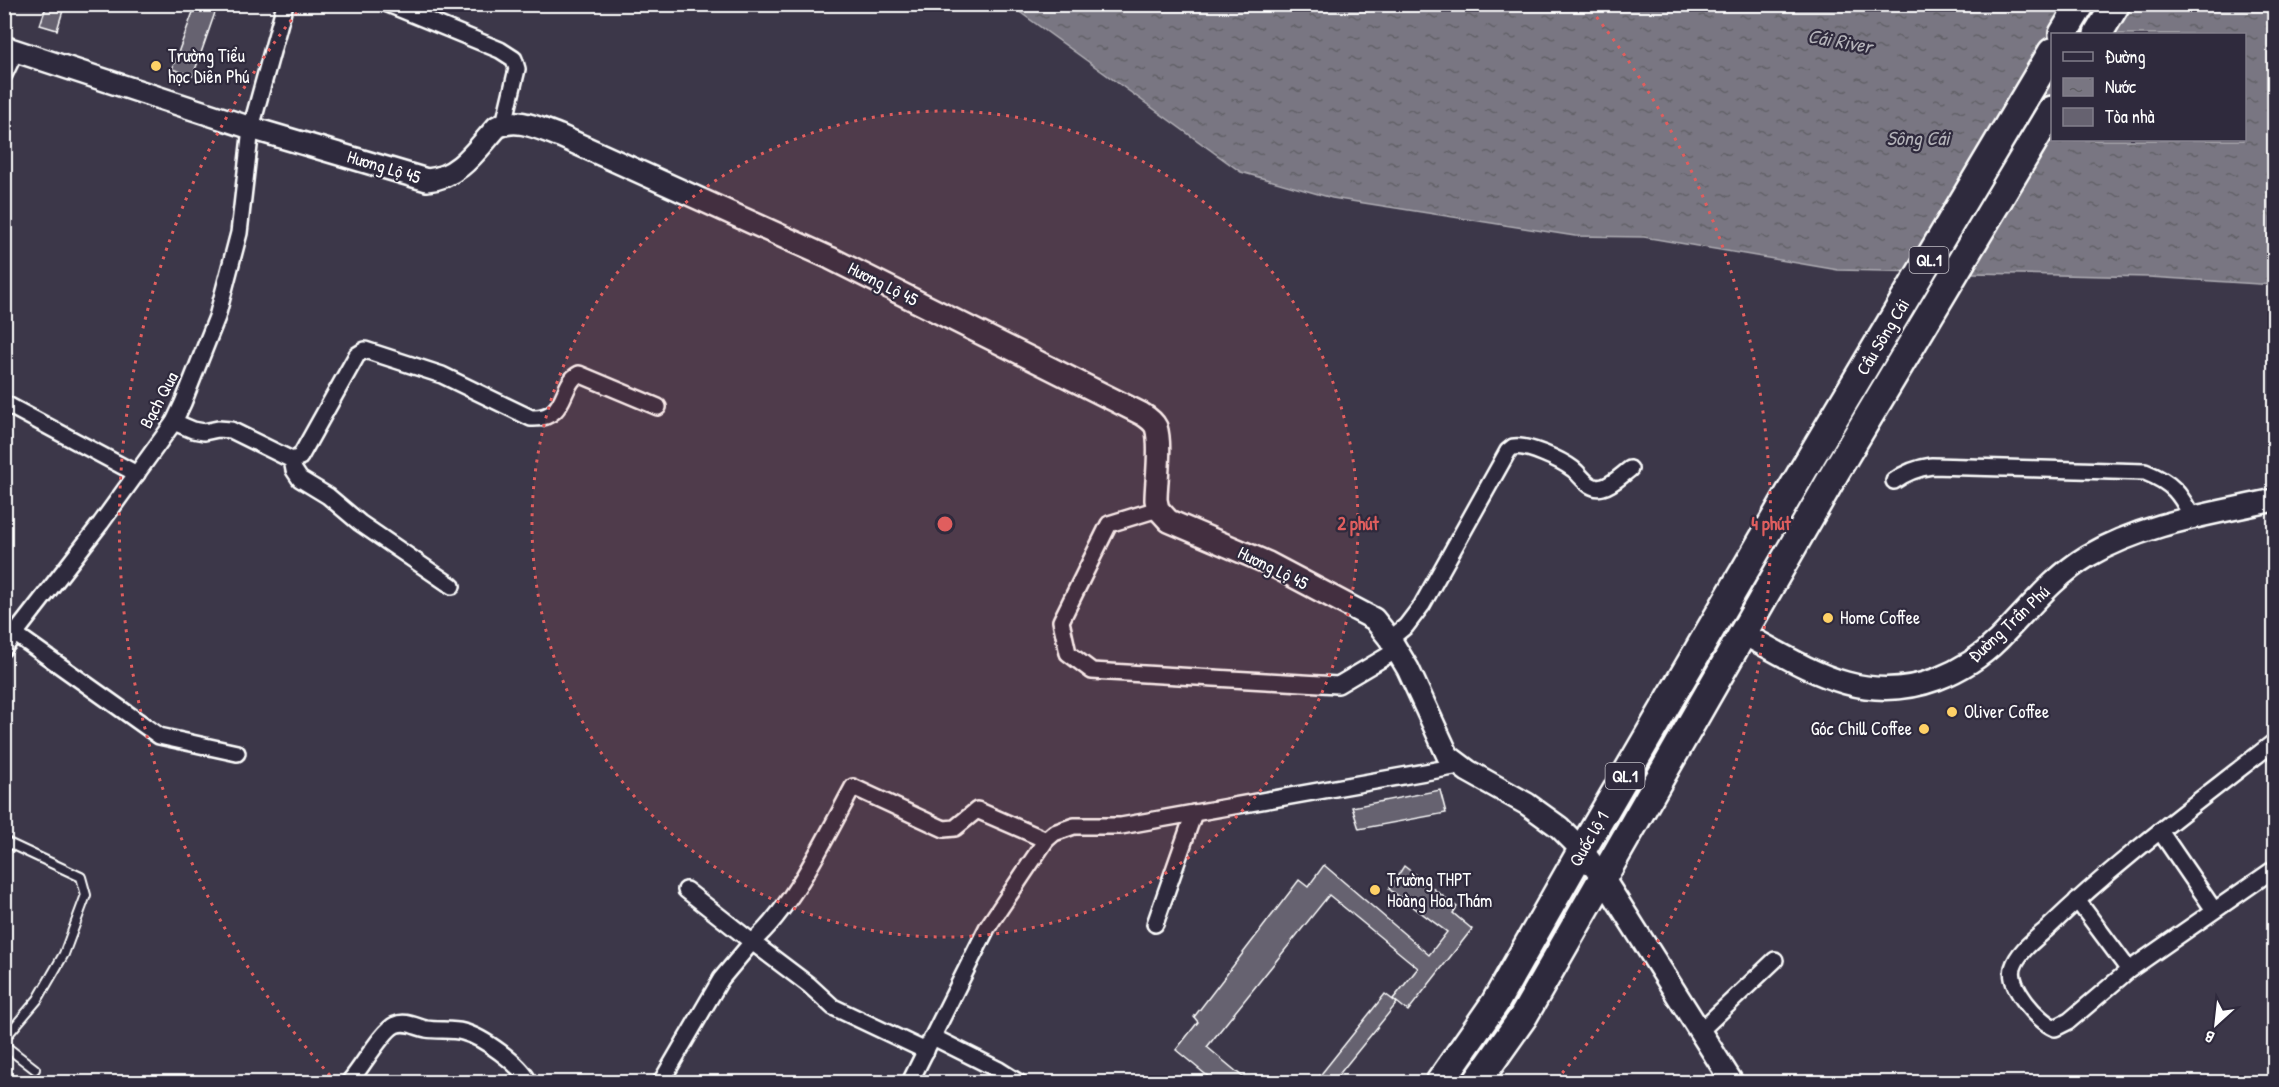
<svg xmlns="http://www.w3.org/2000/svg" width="2279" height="1087" viewBox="0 0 2279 1087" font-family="'Patrick Hand',sans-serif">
<defs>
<pattern id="water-ripples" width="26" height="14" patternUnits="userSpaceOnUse" patternTransform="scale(1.5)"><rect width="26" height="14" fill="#797682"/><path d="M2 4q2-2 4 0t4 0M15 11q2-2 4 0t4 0" fill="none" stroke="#626167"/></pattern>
</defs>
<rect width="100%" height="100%" fill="#3c3749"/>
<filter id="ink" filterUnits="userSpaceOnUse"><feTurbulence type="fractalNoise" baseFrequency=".0167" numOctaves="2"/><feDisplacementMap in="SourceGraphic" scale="12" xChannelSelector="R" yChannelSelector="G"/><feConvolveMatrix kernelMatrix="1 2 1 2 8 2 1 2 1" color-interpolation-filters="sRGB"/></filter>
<g filter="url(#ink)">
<path fill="url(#water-ripples)" stroke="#afadb4" stroke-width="1.5" fill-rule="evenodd" d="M1010 5H2274V285L2149 277 1838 270 1644 237 1575 236 1332 198 1241 172ZM2052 34H2244V140H2052Z"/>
<g fill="#666270" stroke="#fff" stroke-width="1.5">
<polygon points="47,4 65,4 57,30 40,25"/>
<polygon points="196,4 218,4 193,76 172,69"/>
<polygon points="1440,790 1446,813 1359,829 1352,807"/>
<polygon points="1324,865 1429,955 1447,932 1389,889 1404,866 1457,907 1453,913 1472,929 1408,1011 1393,999 1418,968 1329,895 1207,1047 1250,1083 1216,1083 1176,1050 1198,1022 1194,1017 1299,880 1308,887"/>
<polygon points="1385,994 1397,1003 1332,1083 1314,1083"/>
</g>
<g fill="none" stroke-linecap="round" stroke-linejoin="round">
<g stroke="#fff" stroke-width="12">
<g id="lane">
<polyline points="4,841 81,877 86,895 64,954 38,999 4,1039"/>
<polyline points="4,1045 35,1069"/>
</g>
</g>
<g stroke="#fff" stroke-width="20">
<g id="street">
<polyline points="388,4 500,50 514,59 517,69 504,124"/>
<polyline points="4,75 16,50"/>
<polyline points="4,403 137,474"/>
<polyline points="174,422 193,430 204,432 218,429 231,430 292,460 294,470 300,479 328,496 360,523 452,586"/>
<path d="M292 460 300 457 357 355 365 350 442 375 531 418C568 420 560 383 579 374L658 407"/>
<path d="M1894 481C1906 472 1917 468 1932 466L2145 472C2173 483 2180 493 2193 519"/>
<polyline points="1158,509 1109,524 1061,621 1068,653 1092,671 1338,685 1397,650"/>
<polyline points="14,633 159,736 237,753"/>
<path d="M1390 639 1406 626 1422 605 1508 451 1513 447C1527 444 1561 460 1573 469 1582 476 1589 491 1603 487 1612 485 1622 475 1630 469"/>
<polyline points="4,648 101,523 174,422 183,403 217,317 239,233 251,128 285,4"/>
<path d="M2274 742C2198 802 2119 859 2049 927 2037 938 2018 951 2013 968 2008 987 2038 1021 2055 1028L2069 1021 2129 970 2274 869"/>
<polyline points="2160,831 2214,910"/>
<path d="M686 890 752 942C793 907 827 835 853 787L944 829 955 828 977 810 1046 840"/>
<polyline points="2077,900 2129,970"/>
<polyline points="1155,924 1194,813"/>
<polyline points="1700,1031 1775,960"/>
<polyline points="933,1037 999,1070 1018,1082"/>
<path d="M349 1082C360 1070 383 1030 395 1025 406 1020 416 1027 426 1029 438 1031 452 1029 463 1032 483 1037 520 1064 529 1082"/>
<polyline points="661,1082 721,979 752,942 809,985 833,1007 926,1051"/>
<polyline points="910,1082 987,928 1046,840 1054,833 1074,826 1121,826 1459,766"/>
</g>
</g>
<g stroke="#fff" stroke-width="26">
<g id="secondary">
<path d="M4 47 251 128 427 180C459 178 477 149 497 127 517 116 540 129 560 136L830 258 1142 414C1147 417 1153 421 1156 427 1162 446 1156 480 1156 500L1158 509 1169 521 1268 563 1374 619 1390 639 1408 669 1448 756 1468 771 1527 804 1559 827 1582 850 1603 878 1732 1082"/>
<path d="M1742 633C1807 668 1861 707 1937 679 1960 670 1981 657 1998 640 2027 611 2053 577 2088 556 2144 523 2212 514 2274 500"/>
</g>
</g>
<g stroke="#fff" stroke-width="32">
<g id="highway">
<polyline points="2063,34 2081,4"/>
<polyline points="2098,34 2116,4"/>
<polyline points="1440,1082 1495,1003 1582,850 1805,467 2052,52"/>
<polyline points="1477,1082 1523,1017 1836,471 2052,110"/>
</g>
</g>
<use href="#lane" stroke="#2f2a3d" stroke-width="8"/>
<use href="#street" stroke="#2f2a3d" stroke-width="15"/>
<use href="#secondary" stroke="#2f2a3d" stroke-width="21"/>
<use href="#highway" stroke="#2f2a3d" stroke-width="27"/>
</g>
</g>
<circle cx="945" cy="524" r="413" fill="#e05e5e" fill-opacity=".12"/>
<g fill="none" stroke="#e05e5e" stroke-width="3" stroke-dasharray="3 6">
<circle cx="945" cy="524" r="413"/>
<path d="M336 1082A826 826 0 0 1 299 10M1591 10A826 826 0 0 1 1554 1082"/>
</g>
<g fill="#ffd166" stroke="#2f2a3d" stroke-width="2">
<circle cx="156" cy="66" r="6"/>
<circle cx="1828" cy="618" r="6"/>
<circle cx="1952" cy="712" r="6"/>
<circle cx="1924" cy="729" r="6"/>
<circle cx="1375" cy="890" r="6"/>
</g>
<g text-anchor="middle" stroke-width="4.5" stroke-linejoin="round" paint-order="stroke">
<g fill="#2f2a3d" stroke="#c1bfc5" stroke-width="1.5">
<rect x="1909.5" y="247" width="39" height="26" rx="4.5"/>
<rect x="1605.5" y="763" width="39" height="26" rx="4.5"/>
</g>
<g font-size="16" font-weight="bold" fill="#fff">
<text x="1929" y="266">QL.1</text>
<text x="1625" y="782">QL.1</text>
</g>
<g font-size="18" fill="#fff" stroke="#2f2a3d" text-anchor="start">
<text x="168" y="62">Trường Tiểu<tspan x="168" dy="21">học Diên Phú</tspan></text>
<text x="1840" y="624">Home Coffee</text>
<text x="1964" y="718">Oliver Coffee</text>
<text x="1912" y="735" text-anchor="end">Góc Chill Coffee</text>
<text x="1387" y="886">Trường THPT<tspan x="1387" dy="21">Hoàng Hoa Thám</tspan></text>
</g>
<g font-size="18" fill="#fff" stroke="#2f2a3d">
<text transform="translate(384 167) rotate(17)" y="6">Hương Lộ 45</text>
<text transform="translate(883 284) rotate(27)" y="6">Hương Lộ 45</text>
<text transform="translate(1883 337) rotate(-59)" y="6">Cầu Sông Cái</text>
<text transform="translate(159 400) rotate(-62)" y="6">Bạch Qua</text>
<text transform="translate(1273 568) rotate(26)" y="6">Hương Lộ 45</text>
<text transform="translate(2009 624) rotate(-43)" y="6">Đường Trần Phú</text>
<text transform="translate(1589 839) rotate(-60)" y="6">Quốc lộ 1</text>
</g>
<g font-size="20" font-style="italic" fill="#b5b4ba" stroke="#2f2a3d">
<text transform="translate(1840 41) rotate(10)" y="7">Cái River</text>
<text x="1918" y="145">Sông Cái</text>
</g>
</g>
<circle cx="945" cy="524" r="9" fill="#e05e5e" stroke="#2f2a3d" stroke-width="3"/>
<g font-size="18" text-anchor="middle" font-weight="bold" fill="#e05e5e" stroke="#2f2a3d" stroke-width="4.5" stroke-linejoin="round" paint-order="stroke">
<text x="1358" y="530">2 phút</text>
<text x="1771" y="530">4 phút</text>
</g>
<rect width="2279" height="1087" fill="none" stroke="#2f2a3d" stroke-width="24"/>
<rect x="12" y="12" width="2255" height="1063" fill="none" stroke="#fff" stroke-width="2" filter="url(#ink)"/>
<rect x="2051" y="33" width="195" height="108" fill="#2f2a3d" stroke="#827f8b" stroke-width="1.5"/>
<rect x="2063" y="52" width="30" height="9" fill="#2f2a3d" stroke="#827f8b" stroke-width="1.5"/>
<text x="2105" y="63" font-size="18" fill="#ffffff">Đường</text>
<rect x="2063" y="78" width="30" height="18" fill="url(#water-ripples)" stroke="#827f8b" stroke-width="1.5"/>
<text x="2105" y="93" font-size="18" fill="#ffffff">Nước</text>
<rect x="2063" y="108" width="30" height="18" fill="#666270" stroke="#827f8b" stroke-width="1.5"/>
<text x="2105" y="123" font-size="18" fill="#ffffff">Tòa nhà</text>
<g transform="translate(2216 1024) rotate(207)" stroke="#2f2a3d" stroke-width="4.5" paint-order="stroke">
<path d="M0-4.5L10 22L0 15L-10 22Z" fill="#ffffff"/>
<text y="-9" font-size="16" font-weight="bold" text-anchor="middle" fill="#ffffff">B</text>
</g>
</svg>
